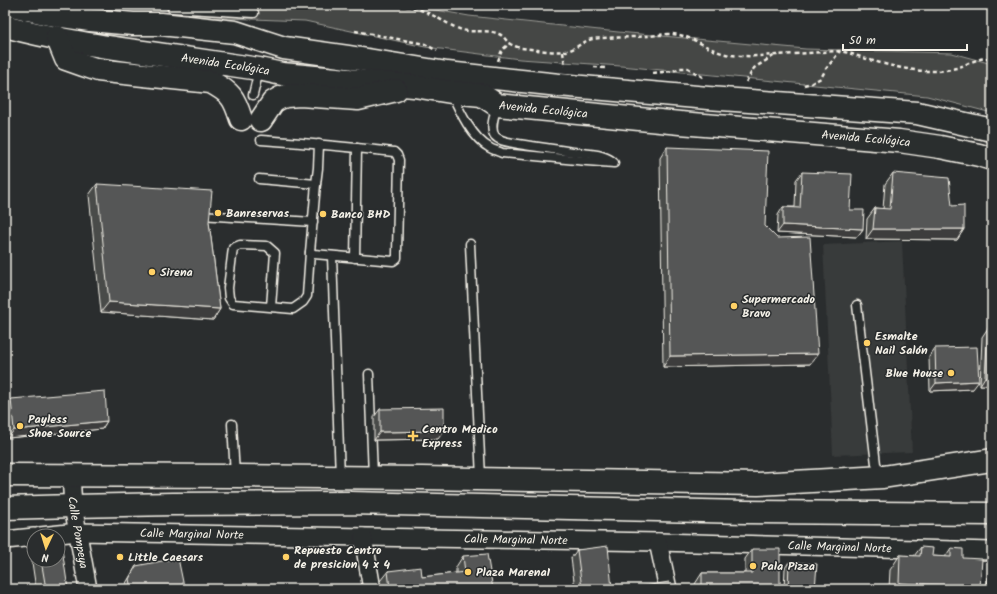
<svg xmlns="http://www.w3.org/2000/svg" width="997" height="594" viewBox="0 0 997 594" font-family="Kalam,sans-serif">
<rect width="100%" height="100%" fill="#2a2d2e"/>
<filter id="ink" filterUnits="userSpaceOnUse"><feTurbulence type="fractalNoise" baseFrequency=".025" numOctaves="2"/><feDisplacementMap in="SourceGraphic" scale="8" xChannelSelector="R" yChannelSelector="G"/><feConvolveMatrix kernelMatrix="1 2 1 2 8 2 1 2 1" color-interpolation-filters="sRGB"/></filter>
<g filter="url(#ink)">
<polygon fill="#373a3a" points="902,241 912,452 833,455 823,245"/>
<polygon fill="#444645" stroke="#9c9c96" points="84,5 408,5 469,16 618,32 806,49 952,53 992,64 992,113 927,96 621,66 520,59 425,47 305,21 200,17 108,11"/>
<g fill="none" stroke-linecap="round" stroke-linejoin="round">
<g stroke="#f4f1e8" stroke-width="11">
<g id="lane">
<polyline points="172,8 254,13"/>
<path d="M452 94C460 112 472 138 490 148 493 150 498 151 502 153L587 161 614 163"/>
<polyline points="253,95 259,70"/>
<path d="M497 105C495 114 489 128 495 136 500 142 511 142 518 144 536 147 555 149 573 152 586 154 601 153 612 161"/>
<path d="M261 140C305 143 350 147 394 152L397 155 399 160 397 253V258L393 261 314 254 310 252 316 184 318 168 319 144"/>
<polyline points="259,179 316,184"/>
<polyline points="200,215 313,222"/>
<polyline points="470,244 481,478"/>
<polyline points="332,256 340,477"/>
<polyline points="355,258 357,148"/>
<polyline points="857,305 876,464 882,474"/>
<polyline points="271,307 275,253 267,246 240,245 233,248 228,288 229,298 233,304 293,309 303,302 307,296 310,252"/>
<polyline points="369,374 373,476"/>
<polyline points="232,424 235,475"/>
</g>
</g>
<g stroke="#f4f1e8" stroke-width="20">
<g id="street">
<path id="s1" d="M71 475 73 506 88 589"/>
<path id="s2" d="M40 536 78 532 658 542 992 551"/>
<polyline points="363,537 372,589"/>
<polyline points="5,540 34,537"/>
<polyline points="658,542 668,589"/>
</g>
</g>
<g stroke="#f4f1e8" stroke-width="25">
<g id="primary">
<polyline points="12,5 49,14 90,20 133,24 161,24 235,32 284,48 348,57 447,73 559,85 708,98 917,113 992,130"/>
<path id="s3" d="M5 26C55 40 106 47 157 54 191 59 225 64 259 69L282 74 414 86 451 92 482 95 497 105 680 123 899 141 940 147 979 155 992 159"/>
<path d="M57 37 66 59 83 65 98 70 115 72 211 82C231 93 234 97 241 119"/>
<polyline points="261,120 273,102 280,98 286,96 300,95 358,99 396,90"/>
<polyline points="5,475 235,476 422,478 758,484 883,477 992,460"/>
<polyline points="5,508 73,506 173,504 350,503 746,512 992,514"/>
</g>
</g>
<g stroke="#f4f1e8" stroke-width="2.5" stroke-dasharray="4 3" stroke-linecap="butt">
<path d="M357 5C376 9 397 3 415 8 432 13 446 24 462 30 474 33 488 29 499 34 504 36 506 41 510 44 514 46 517 47 521 48 533 49 560 54 570 50 578 47 584 41 592 39 605 37 618 38 631 37 644 37 656 35 668 34 692 33 708 52 731 55 746 57 761 56 776 55 798 54 819 52 840 51 851 53 860 57 870 60 891 66 914 72 936 71 943 71 951 69 957 68 968 64 980 56 992 59"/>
<polyline points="355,31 425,44 437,51"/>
<polyline points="563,52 565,66"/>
<polyline points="498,61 502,50 510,43"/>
<polyline points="594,67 605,68"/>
<polyline points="653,73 673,71 680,68 688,68 704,78"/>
<polyline points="746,82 754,68 775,55"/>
<polyline points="804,85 812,83 821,78 826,69 840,51"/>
</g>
<use href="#lane" stroke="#2a2d2e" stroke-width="8"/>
<use href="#street" stroke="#2a2d2e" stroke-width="17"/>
<use href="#primary" stroke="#2a2d2e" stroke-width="22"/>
</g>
<g fill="#494b4a" stroke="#f4f1e8">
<polygon points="667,147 765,226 810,364 663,367 660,158"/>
<polygon points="802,172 850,210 863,229 857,237 777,233 778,215 783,207 795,207 796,180"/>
<polygon points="893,173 952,206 964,229 957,240 866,239 867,219 875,208 883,209 885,184"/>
<polygon points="97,184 209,222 220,309 213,320 101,312 89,195"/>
<polygon points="988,328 992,385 980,385 982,337"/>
<polygon points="935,348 973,389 930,391 929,357"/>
<polygon points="11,399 107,421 102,429 8,438 5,408"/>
<polygon points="380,409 438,439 374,440 374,417"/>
<polygon points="34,544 34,560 58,560 68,589 36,589 30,549"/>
<polygon points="921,547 932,556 945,557 951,548 963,558 979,589 889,589 890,570 900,555 914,556"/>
<polygon points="752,549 780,589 695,589 695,584 702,573 745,573 745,559"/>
<polygon points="577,550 612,589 575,589 571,558"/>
<polygon points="463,556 493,589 381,589 380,581 388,571 422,577 456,573 456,567"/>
<polygon points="789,562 815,589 784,589 785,568"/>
<polygon points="136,566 184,587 183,589 126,589 125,585"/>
<polygon points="992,567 992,589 987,589 988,573"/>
</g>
<g fill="#3c3d3c" stroke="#f4f1e8">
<polygon points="783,225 863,229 857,237 777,233"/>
<polygon points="873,229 964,229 957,240 866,239"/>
<polygon points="109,302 220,309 213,320 101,312"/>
<polygon points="818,354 810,364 663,367 670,356"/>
<polygon points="985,377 992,377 992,385 980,385"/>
<polygon points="979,381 973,389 930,391 936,383"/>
<polygon points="107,421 102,429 8,438 14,430"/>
<polygon points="444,431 438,439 374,440 380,432"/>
<polygon points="899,583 980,587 979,589 894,589"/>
<polygon points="184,587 183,589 174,589"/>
</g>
<g fill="#555756" stroke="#f4f1e8">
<polygon points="667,147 768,151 765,226 777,238 810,237 818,354 670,356"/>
<polygon points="802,172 852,174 850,210 864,210 863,229 783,225 783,207 800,208"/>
<polygon points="893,173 949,178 952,206 964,205 964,229 873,229 875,208 890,209"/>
<polygon points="97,184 212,191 209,222 220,309 109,302"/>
<polygon points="988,328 992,329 992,377 985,377"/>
<polygon points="977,347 979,381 936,383 935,348"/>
<polygon points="105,391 107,421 14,430 11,399"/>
<polygon points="444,408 444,431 380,432 380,409"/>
<polygon points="60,535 68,589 46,589 41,560 58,560 58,536 54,536"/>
<polygon points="608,546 612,589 582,589 577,550"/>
<polygon points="921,547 933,548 932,556 951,557 951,548 963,549 963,558 982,559 980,587 899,583 900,555 920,556"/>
<polygon points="752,549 780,549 780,589 702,589 702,573 752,573"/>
<polygon points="487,554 493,589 390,589 388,571 421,567 422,577 465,572 463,556"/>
<polygon points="178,558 184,587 174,589 131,589 129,579 136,566"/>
<polygon points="789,562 817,564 815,589 788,589"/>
<polygon points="992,567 992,589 991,589"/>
<polygon points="5,572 8,589 5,589"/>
<polygon points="669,582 670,589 626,589"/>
</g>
</g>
<g fill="#ffd166" stroke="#2a2d2e" stroke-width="1.5">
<circle cx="218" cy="213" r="4"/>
<circle cx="323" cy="214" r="4"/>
<circle cx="152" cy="272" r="4"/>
<circle cx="734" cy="306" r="4"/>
<circle cx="867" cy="343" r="4"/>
<circle cx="951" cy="373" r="4"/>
<circle cx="20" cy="426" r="4"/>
<path d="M411 430h4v4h4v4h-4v4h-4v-4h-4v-4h4z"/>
<circle cx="120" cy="557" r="4"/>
<circle cx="286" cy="557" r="4"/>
<circle cx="753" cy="566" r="4"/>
<circle cx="468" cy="572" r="4"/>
</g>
<g text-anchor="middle" stroke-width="3" stroke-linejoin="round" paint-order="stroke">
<g font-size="12" fill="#f4f1e8" stroke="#2a2d2e">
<text dy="4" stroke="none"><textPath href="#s3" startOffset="224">Avenida Ecológica</textPath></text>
<text dy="4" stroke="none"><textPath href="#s3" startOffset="547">Avenida Ecológica</textPath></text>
<text dy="4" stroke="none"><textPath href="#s3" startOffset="871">Avenida Ecológica</textPath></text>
<text dy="4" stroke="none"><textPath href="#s1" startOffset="58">Calle Pompeya</textPath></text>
<text dy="4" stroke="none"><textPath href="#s2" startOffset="152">Calle Marginal Norte</textPath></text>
<text dy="4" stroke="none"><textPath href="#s2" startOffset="476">Calle Marginal Norte</textPath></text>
<text dy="4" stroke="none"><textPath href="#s2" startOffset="800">Calle Marginal Norte</textPath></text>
</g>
<g font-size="12" font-weight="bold" fill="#f4f1e8" stroke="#2a2d2e" text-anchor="start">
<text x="226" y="217">Banreservas</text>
<text x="331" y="218">Banco BHD</text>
<text x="160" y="276">Sirena</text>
<text x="742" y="303">Supermercado<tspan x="742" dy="14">Bravo</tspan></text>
<text x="875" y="340">Esmalte<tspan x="875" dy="14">Nail Salón</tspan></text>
<text x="943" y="377" text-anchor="end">Blue House</text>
<text x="28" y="423">Payless<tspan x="28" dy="14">Shoe Source</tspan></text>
<text x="422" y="433">Centro Medico<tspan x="422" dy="14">Express</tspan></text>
<text x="294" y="554">Repuesto Centro<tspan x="294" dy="14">de presicion 4 x 4</tspan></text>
<text x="128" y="561">Little Caesars</text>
<text x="761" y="570">Pala Pizza</text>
<text x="476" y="576">Plaza Marena1</text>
</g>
</g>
<rect width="997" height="594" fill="none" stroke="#2a2d2e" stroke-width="20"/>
<rect x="10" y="10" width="977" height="574" fill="none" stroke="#f4f1e8" stroke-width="1.5" filter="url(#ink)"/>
<g transform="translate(46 548) rotate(184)"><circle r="19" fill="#2a2d2e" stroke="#7b7b78"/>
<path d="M0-3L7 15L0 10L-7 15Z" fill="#ffd166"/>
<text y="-6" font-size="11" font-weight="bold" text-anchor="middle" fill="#f4f1e8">N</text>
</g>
<path d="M843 44v6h124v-6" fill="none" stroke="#f4f1e8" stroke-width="2"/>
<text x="849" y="44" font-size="12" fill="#f4f1e8" stroke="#2a2d2e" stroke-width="3" paint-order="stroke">50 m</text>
</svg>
